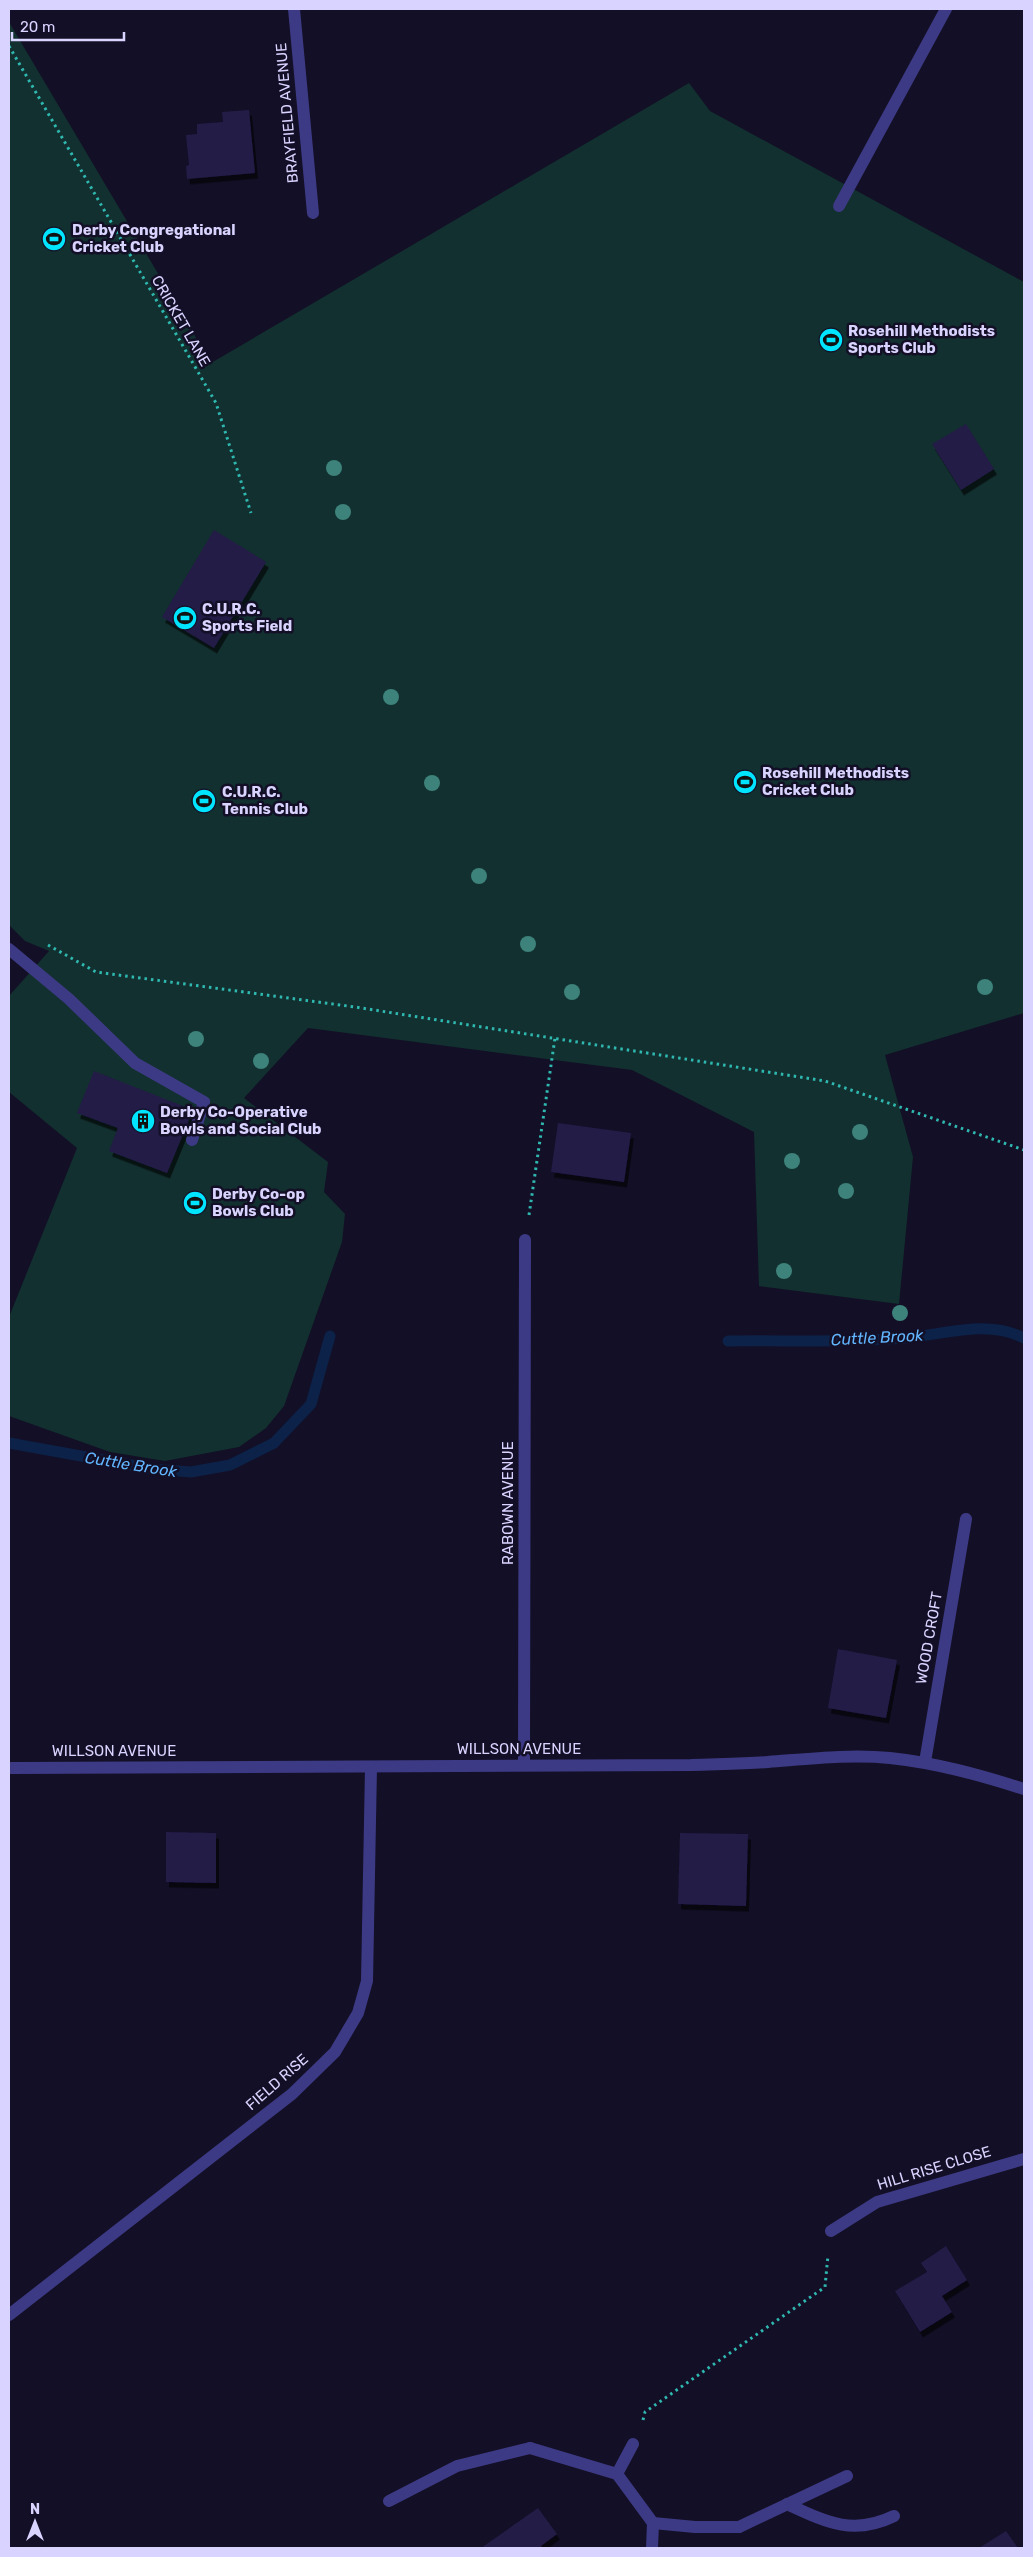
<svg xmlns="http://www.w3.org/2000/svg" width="1033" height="2557" viewBox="0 0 1033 2557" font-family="Rubik,sans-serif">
<defs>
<filter id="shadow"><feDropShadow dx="3" dy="5.5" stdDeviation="0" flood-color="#0009"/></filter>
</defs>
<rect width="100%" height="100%" fill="#130f26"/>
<polygon fill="#12302f" points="9,22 211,363 689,83 710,111 1024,282 1024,1013 885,1055 913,1157 899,1304 759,1286 754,1132 632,1070 308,1028 244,1098 328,1162 324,1192 345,1214 342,1242 284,1406 266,1428 239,1447 165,1461 110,1452 9,1416 9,1317 77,1148 9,1092 9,996 49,951 25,941 9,925"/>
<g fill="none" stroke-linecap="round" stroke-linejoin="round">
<g stroke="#0c2248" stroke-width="11">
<path d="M728 1341C787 1340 846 1343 904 1338 944 1335 986 1319 1024 1338"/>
<polyline points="9,1443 153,1469 191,1472 230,1465 274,1443 311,1404 330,1336"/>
</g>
</g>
<g fill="#241b47" filter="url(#shadow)">
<polygon points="249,110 255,173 187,179 186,166 189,165 186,135 197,134 197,124 223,122 222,112"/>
<polygon points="966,424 994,469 961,490 932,444"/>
<polygon points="214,530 266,562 214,648 162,617"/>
<polygon points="94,1071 193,1110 167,1173 109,1151 118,1128 77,1113"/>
<polygon points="558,1123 631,1133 624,1182 551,1172"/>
<polygon points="838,1649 897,1660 886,1718 828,1708"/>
<polygon points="166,1832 216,1833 216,1883 166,1882"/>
<polygon points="680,1833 748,1834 746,1906 678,1904"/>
<polygon points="946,2246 967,2280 942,2296 952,2312 920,2332 895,2291 927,2272 921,2263"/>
<polygon points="538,2508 557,2534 541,2546 543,2548 481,2548"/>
<polygon points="1006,2531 1018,2548 979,2548"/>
</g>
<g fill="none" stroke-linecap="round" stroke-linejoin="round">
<g stroke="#2fb8b0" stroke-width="3" stroke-dasharray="2.5 4" stroke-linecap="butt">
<polyline points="9,46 216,403 251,513"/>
<polyline points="48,945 96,972 355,1007 825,1081 1024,1150"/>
<polyline points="529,1215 555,1038"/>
<polyline points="643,2420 645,2412 825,2287 828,2255"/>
</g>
<g stroke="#3d3a85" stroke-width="12">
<polyline points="839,206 946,9"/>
<polyline points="9,949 69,999 135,1063 204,1102 192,1140"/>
<polyline points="389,2501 457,2466 530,2448"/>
<path d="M787 2504C826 2522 853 2536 894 2516"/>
<polyline points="739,2527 847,2476"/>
</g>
<g stroke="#3d3a85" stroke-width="12">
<polyline points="294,9 313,213"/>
<polyline points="925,1762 966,1519"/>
<polyline points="524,1765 525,1240"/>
<path d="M9 1768 691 1765C717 1764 743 1764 768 1762 808 1759 850 1754 890 1758 937 1763 980 1775 1024 1789"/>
<polyline points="831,2231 877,2202 1024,2159"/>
<polyline points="9,2315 292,2094 335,2052 358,2013 367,1981 371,1767"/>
<polyline points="530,2448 617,2474 633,2444"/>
<polyline points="617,2474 653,2523 652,2548"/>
<polyline points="653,2523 695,2527 739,2527"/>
</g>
</g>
<g fill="#3d827b">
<circle cx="334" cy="468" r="8"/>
<circle cx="343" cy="512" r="8"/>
<circle cx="391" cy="697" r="8"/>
<circle cx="432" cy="783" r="8"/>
<circle cx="479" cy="876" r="8"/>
<circle cx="528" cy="944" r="8"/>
<circle cx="985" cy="987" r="8"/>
<circle cx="572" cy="992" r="8"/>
<circle cx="196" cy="1039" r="8"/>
<circle cx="261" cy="1061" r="8"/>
<circle cx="860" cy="1132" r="8"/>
<circle cx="792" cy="1161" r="8"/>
<circle cx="846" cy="1191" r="8"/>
<circle cx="784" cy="1271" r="8"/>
<circle cx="900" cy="1313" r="8"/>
</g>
<defs>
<g id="stadium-disc" transform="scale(1.25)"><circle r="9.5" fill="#00e5ff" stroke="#130f26"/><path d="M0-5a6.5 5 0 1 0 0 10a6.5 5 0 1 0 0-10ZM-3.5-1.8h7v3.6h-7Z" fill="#111"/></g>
<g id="building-disc" transform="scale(1.25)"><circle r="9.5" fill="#00e5ff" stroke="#130f26"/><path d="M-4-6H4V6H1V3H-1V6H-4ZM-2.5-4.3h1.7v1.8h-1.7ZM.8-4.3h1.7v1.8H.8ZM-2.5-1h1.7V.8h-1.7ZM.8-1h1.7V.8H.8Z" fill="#111"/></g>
</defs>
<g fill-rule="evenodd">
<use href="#stadium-disc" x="54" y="239"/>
<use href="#stadium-disc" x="831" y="340"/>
<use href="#stadium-disc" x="185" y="618"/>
<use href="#stadium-disc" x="745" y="782"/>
<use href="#stadium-disc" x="204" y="801"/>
<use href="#building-disc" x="143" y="1121"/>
<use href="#stadium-disc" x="195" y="1203"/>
</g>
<g text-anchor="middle" stroke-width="5" stroke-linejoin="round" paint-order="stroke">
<g font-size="15" fill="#d9d4ff" stroke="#130f26">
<text transform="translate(287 113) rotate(-95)" y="5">BRAYFIELD AVENUE</text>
<text transform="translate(181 321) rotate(60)" y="5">CRICKET LANE</text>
<text transform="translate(508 1503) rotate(-90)" y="5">RABOWN AVENUE</text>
<text transform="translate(929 1638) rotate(-80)" y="5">WOOD CROFT</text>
<text x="519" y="1754">WILLSON AVENUE</text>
<text x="114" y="1756">WILLSON AVENUE</text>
<text transform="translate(277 2082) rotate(-41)" y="5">FIELD RISE</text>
<text transform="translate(934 2168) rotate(-17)" y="5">HILL RISE CLOSE</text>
</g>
<g font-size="15" font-weight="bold" fill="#d9d4ff" stroke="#130f26" text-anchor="start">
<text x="72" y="235">Derby Congregational<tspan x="72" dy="17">Cricket Club</tspan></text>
<text x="848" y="336">Rosehill Methodists<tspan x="848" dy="17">Sports Club</tspan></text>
<text x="202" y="614">C.U.R.C.<tspan x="202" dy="17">Sports Field</tspan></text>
<text x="762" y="778">Rosehill Methodists<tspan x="762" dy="17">Cricket Club</tspan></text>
<text x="222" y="797">C.U.R.C.<tspan x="222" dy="17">Tennis Club</tspan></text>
<text x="160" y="1117">Derby Co-Operative<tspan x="160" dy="17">Bowls and Social Club</tspan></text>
<text x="212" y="1199">Derby Co-op<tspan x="212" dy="17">Bowls Club</tspan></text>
</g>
<g font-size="16" font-style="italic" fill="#62b6ff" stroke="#130f26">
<text transform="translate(877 1337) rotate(-3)" y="6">Cuttle Brook</text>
<text transform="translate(131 1464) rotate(9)" y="6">Cuttle Brook</text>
</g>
</g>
<rect width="1033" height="2557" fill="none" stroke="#d9d4ff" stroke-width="20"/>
<g transform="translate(35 2522)" stroke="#130f26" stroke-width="4" paint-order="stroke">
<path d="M0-4L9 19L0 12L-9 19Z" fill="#d9d4ff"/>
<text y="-8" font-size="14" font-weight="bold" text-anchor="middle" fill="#d9d4ff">N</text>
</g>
<path d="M12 32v8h112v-8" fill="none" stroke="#d9d4ff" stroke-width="2.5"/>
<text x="20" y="32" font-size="15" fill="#d9d4ff" stroke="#130f26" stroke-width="4" paint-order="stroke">20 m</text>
</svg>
